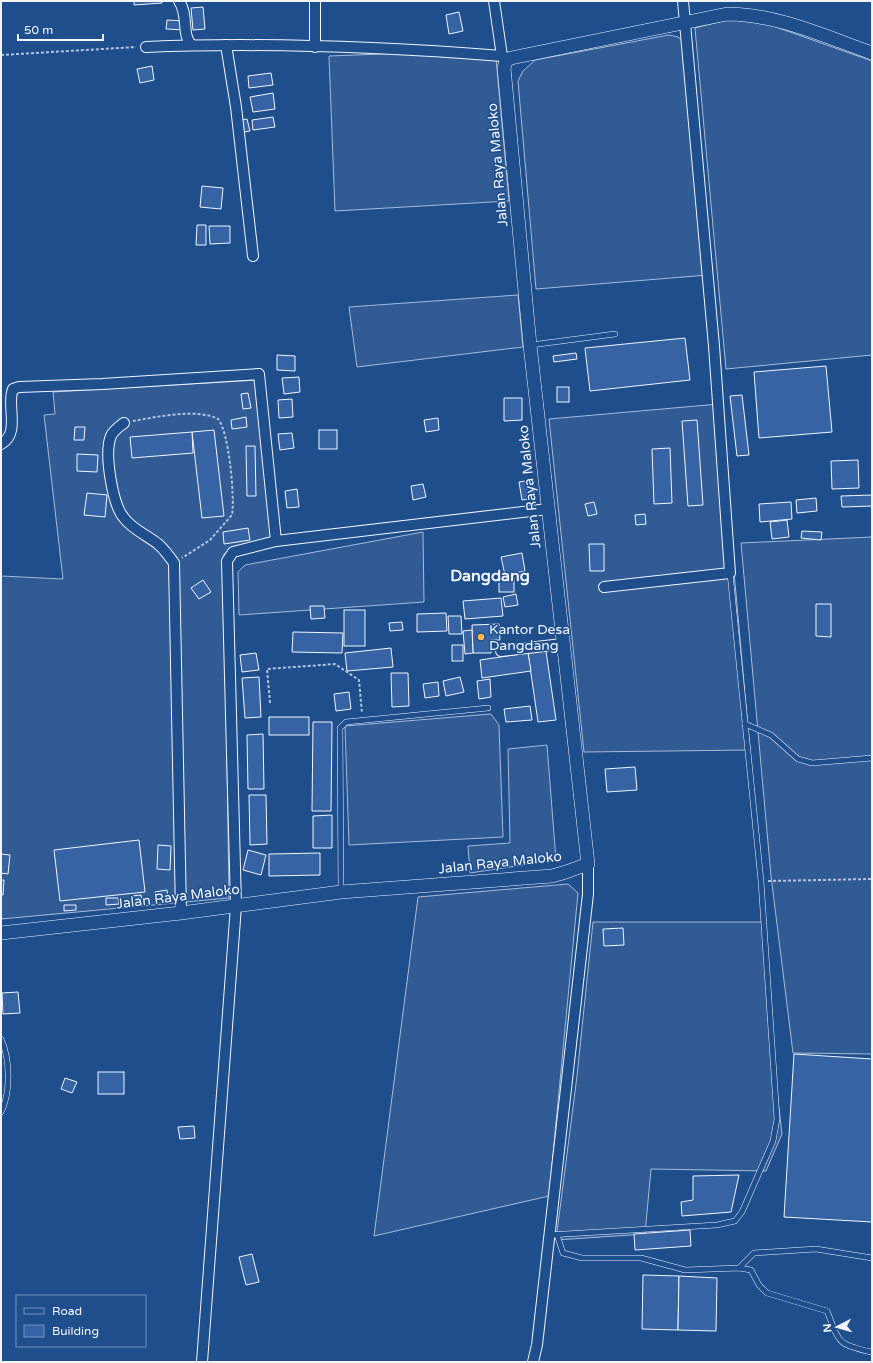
<svg xmlns="http://www.w3.org/2000/svg" width="873" height="1363" viewBox="0 0 873 1363" font-family="'Varela Round',sans-serif">
<rect width="100%" height="100%" fill="#1f4e8c"/>
<g fill="#305b95" stroke="#a8bbd7">
<polygon points="730,19 759,21 872,61 872,355 726,369 695,28"/>
<polygon points="669,35 678,37 683,41 708,275 536,289 518,81 523,71 535,60"/>
<polygon points="459,51 496,58 509,201 335,211 329,56"/>
<polygon points="518,295 523,347 357,367 349,307"/>
<polygon points="259,380 273,546 224,554 229,898 1,919 1,576 63,579 44,415 55,414 53,392"/>
<polygon points="719,404 750,750 584,752 549,419"/>
<polygon points="423,532 424,602 239,615 238,572 245,565"/>
<polygon points="872,537 872,1054 793,1053 771,876 741,543"/>
<polygon points="491,714 499,725 503,837 349,845 345,726"/>
<polygon points="547,745 556,860 470,873 468,846 510,843 508,749"/>
<polygon points="568,884 578,893 549,1196 374,1236 418,897"/>
<polygon points="593,922 765,922 775,1076 782,1134 766,1171 651,1169 645,1234 556,1240 577,1076"/>
</g>
<g fill="#3563a3" stroke="#f2f6ff">
<polygon points="134,1 162,1 162,3 134,5"/>
<polygon points="203,7 205,29 193,30 191,8"/>
<polygon points="459,12 463,31 449,34 446,15"/>
<polygon points="167,20 185,21 185,30 166,29"/>
<polygon points="152,66 154,80 140,83 137,69"/>
<polygon points="271,73 273,85 249,88 248,76"/>
<polygon points="273,93 275,109 253,112 250,97"/>
<polygon points="273,117 275,127 253,130 252,120"/>
<polygon points="247,119 250,131 244,132 241,120"/>
<polygon points="202,186 223,188 221,209 200,207"/>
<polygon points="197,225 206,225 206,245 196,245"/>
<polygon points="209,226 230,226 230,243 210,244"/>
<polygon points="685,338 690,380 590,391 585,348"/>
<polygon points="576,353 577,359 554,362 553,356"/>
<polygon points="277,355 295,356 295,371 277,370"/>
<polygon points="826,366 832,432 759,438 754,372"/>
<polygon points="299,377 300,392 284,394 282,378"/>
<rect x="557" y="387" width="12" height="15"/>
<polygon points="248,393 251,408 243,409 241,394"/>
<polygon points="742,395 749,455 737,456 730,396"/>
<polygon points="504,398 522,398 522,420 504,421"/>
<polygon points="292,399 293,417 279,418 278,400"/>
<polygon points="246,417 247,427 232,429 231,420"/>
<polygon points="438,418 439,430 426,432 424,420"/>
<polygon points="697,420 703,505 688,506 682,421"/>
<polygon points="75,427 85,427 84,440 74,440"/>
<polygon points="214,430 224,516 202,518 192,432"/>
<rect x="319" y="430" width="18" height="19"/>
<polygon points="192,432 193,453 132,458 130,437"/>
<polygon points="292,433 294,448 280,450 278,434"/>
<polygon points="246,446 255,446 256,496 247,496"/>
<polygon points="670,448 672,503 654,504 652,449"/>
<polygon points="77,454 98,455 97,472 77,471"/>
<polygon points="858,460 859,488 832,489 831,461"/>
<polygon points="532,480 535,498 522,500 519,482"/>
<polygon points="423,484 426,497 413,500 411,486"/>
<polygon points="297,489 299,507 287,508 285,491"/>
<polygon points="87,493 107,495 105,517 84,515"/>
<polygon points="872,495 872,506 842,507 841,496"/>
<polygon points="816,498 817,511 797,513 796,500"/>
<polygon points="594,502 597,514 588,516 585,504"/>
<polygon points="791,502 792,519 760,522 759,504"/>
<polygon points="645,514 646,524 636,525 635,515"/>
<polygon points="787,520 789,537 772,539 770,522"/>
<polygon points="248,528 250,540 224,544 223,532"/>
<polygon points="802,531 822,532 821,540 801,538"/>
<polygon points="589,544 604,544 604,571 590,571"/>
<polygon points="522,553 525,571 505,575 501,557"/>
<rect x="499" y="578" width="15" height="14"/>
<polygon points="203,580 211,592 199,599 191,588"/>
<polygon points="516,594 518,605 505,607 503,597"/>
<polygon points="501,598 503,616 465,619 463,601"/>
<polygon points="816,604 831,604 831,637 816,636"/>
<polygon points="310,606 324,606 325,618 311,619"/>
<rect x="344" y="610" width="21" height="36"/>
<polygon points="446,613 447,631 417,632 417,614"/>
<polygon points="448,616 461,616 462,634 449,634"/>
<polygon points="402,622 403,630 390,631 389,623"/>
<polygon points="499,624 500,640 491,640 491,653 473,653 472,625"/>
<polygon points="472,630 473,653 465,654 463,631"/>
<polygon points="293,632 343,633 342,653 292,652"/>
<rect x="452" y="645" width="11" height="16"/>
<polygon points="391,648 393,667 347,671 345,653"/>
<polygon points="546,651 556,720 538,722 528,653"/>
<polygon points="256,653 259,670 242,672 240,655"/>
<polygon points="528,653 531,671 482,678 480,660"/>
<polygon points="391,673 408,673 409,706 392,707"/>
<polygon points="259,677 261,717 245,718 242,678"/>
<polygon points="460,677 464,692 446,696 443,681"/>
<polygon points="490,679 491,697 479,699 477,681"/>
<polygon points="438,682 439,696 425,698 423,684"/>
<polygon points="349,692 351,709 336,711 334,694"/>
<polygon points="530,706 532,720 506,722 504,709"/>
<rect x="269" y="717" width="40" height="18"/>
<polygon points="313,722 332,722 331,811 312,811"/>
<polygon points="263,734 264,789 248,789 247,735"/>
<polygon points="635,767 637,790 607,792 605,769"/>
<polygon points="249,795 266,795 267,844 250,845"/>
<polygon points="332,815 332,848 313,848 313,816"/>
<polygon points="139,840 145,892 60,901 54,850"/>
<polygon points="158,845 171,846 170,870 157,869"/>
<polygon points="248,850 266,855 261,875 243,870"/>
<polygon points="320,853 320,875 269,876 269,854"/>
<polygon points="1,854 10,855 8,874 1,873"/>
<polygon points="1,880 4,880 3,895 1,895"/>
<polygon points="167,890 168,897 156,899 155,892"/>
<polygon points="141,895 142,901 132,902 132,896"/>
<polygon points="106,898 118,898 119,904 106,905"/>
<polygon points="64,905 76,905 76,910 64,911"/>
<polygon points="623,928 624,945 604,946 603,929"/>
<polygon points="18,992 20,1013 3,1014 2,993"/>
<polygon points="794,1054 872,1059 872,1222 784,1217"/>
<rect x="98" y="1072" width="26" height="22"/>
<polygon points="65,1078 77,1082 72,1093 61,1089"/>
<polygon points="194,1126 195,1138 180,1139 178,1127"/>
<polygon points="739,1175 731,1212 682,1216 681,1202 693,1200 693,1176"/>
<polygon points="690,1230 691,1246 635,1250 634,1234"/>
<polygon points="252,1254 259,1282 246,1285 239,1257"/>
<polygon points="643,1275 679,1276 678,1330 642,1329"/>
<polygon points="679,1276 717,1278 716,1331 678,1330"/>
</g>
<g fill="none" stroke-linecap="round" stroke-linejoin="round">
<g stroke="#f2f6ff" stroke-width="6">
<g id="service">
<polyline points="531,345 615,334"/>
<polyline points="745,724 771,735 798,759 812,763 872,758"/>
<polyline points="341,891 340,728 346,722 488,708"/>
<path d="M1 1039C10 1058 11 1093 1 1112"/>
<polyline points="549,1235 717,1225 735,1221 742,1212 773,1141 777,1119 761,881 730,573"/>
<path d="M557 1235 563 1253 582 1258H641L685 1270 739 1268 751 1270 759 1285 767 1293 827 1311C840 1343 836 1344 871 1352"/>
<polyline points="739,1268 754,1253 816,1249 872,1258"/>
</g>
</g>
<g stroke="#f2f6ff" stroke-width="12">
<g id="minor">
<path d="M179 1C189 15 181 36 192 45"/>
<polyline points="494,1 502,56"/>
<polyline points="226,45 236,107 253,256"/>
<path d="M146 47C264 42 384 47 502 56L509 59"/>
<polyline points="315,47 315,1"/>
<path d="M124 423C119 427 114 430 111 436 104 452 112 504 124 518 132 529 148 536 158 544 164 549 169 556 174 563L181 913"/>
<path d="M1 444C21 433 6 405 13 389L19 387 102 384 259 374 276 541"/>
<polyline points="604,587 730,573 714,346 683,1"/>
<polyline points="501,651 562,644"/>
<polyline points="202,1362 236,906 227,561 233,552 276,541 548,509"/>
<polyline points="533,1362 537,1345 588,894 588,864"/>
</g>
</g>
<g stroke="#f2f6ff" stroke-width="14">
<path id="tertiary" d="M1 933 181 913 341 892 552 876 566 872 588 864 530 345 504 68 506 61 511 58 727 14C777 14 826 37 872 53"/>
</g>
<g stroke="#b3c4dc" stroke-width="2" stroke-dasharray="3 2" stroke-linecap="butt">
<polyline points="1,55 136,47"/>
<path d="M133 421C156 417 198 408 218 419 229 431 235 498 232 515L210 540 182 558"/>
<polyline points="270,703 267,669 335,664 359,680 362,713"/>
<polyline points="768,881 872,879"/>
</g>
<use href="#service" stroke="#1f4e8c" stroke-width="5"/>
<use href="#minor" stroke="#1f4e8c" stroke-width="10"/>
<use href="#tertiary" stroke="#1f4e8c" stroke-width="13"/>
</g>
<circle fill="#ffb74d" stroke="#1f4e8c" stroke-width="1.5" cx="481" cy="637" r="4"/>
<g text-anchor="middle" stroke-width="3" stroke-linejoin="round" paint-order="stroke">
<g font-size="14" fill="#f2f6ff" stroke="#1f4e8c">
<text transform="translate(497 165) rotate(-95)" y="5">Jalan Raya Maloko</text>
<text transform="translate(529 487) rotate(-96)" y="5">Jalan Raya Maloko</text>
<text transform="translate(500 862) rotate(-6)" y="5">Jalan Raya Maloko</text>
<text transform="translate(178 896) rotate(-7)" y="5">Jalan Raya Maloko</text>
</g>
<g font-size="14" fill="#f2f6ff" stroke="#1f4e8c" text-anchor="start">
<text x="489" y="634">Kantor Desa<tspan x="489" dy="16">Dangdang</tspan></text>
</g>
<g font-size="16" font-weight="bold" fill="#f2f6ff" stroke="#1f4e8c">
<text x="490" y="581">Dangdang</text>
</g>
</g>
<rect width="873" height="1363" fill="none" stroke="#f2f6ff" stroke-width="4"/>
<rect x="16" y="1295" width="130" height="52" fill="#1f4e8c" stroke="#7391ba"/>
<rect x="24" y="1308" width="20" height="6" fill="#1f4e8c" stroke="#7391ba"/>
<text x="52" y="1315" font-size="12" fill="#f2f6ff">Road</text>
<rect x="24" y="1325" width="20" height="12" fill="#3563a3" stroke="#7391ba"/>
<text x="52" y="1335" font-size="12" fill="#f2f6ff">Building</text>
<g transform="translate(837 1327) rotate(264)" stroke="#1f4e8c" stroke-width="3" paint-order="stroke">
<path d="M0-3L7 15L0 10L-7 15Z" fill="#f2f6ff"/>
<text y="-6" font-size="11" font-weight="bold" text-anchor="middle" fill="#f2f6ff">N</text>
</g>
<path d="M18 34v6h85v-6" fill="none" stroke="#f2f6ff" stroke-width="2"/>
<text x="24" y="34" font-size="12" fill="#f2f6ff" stroke="#1f4e8c" stroke-width="3" paint-order="stroke">50 m</text>
</svg>
